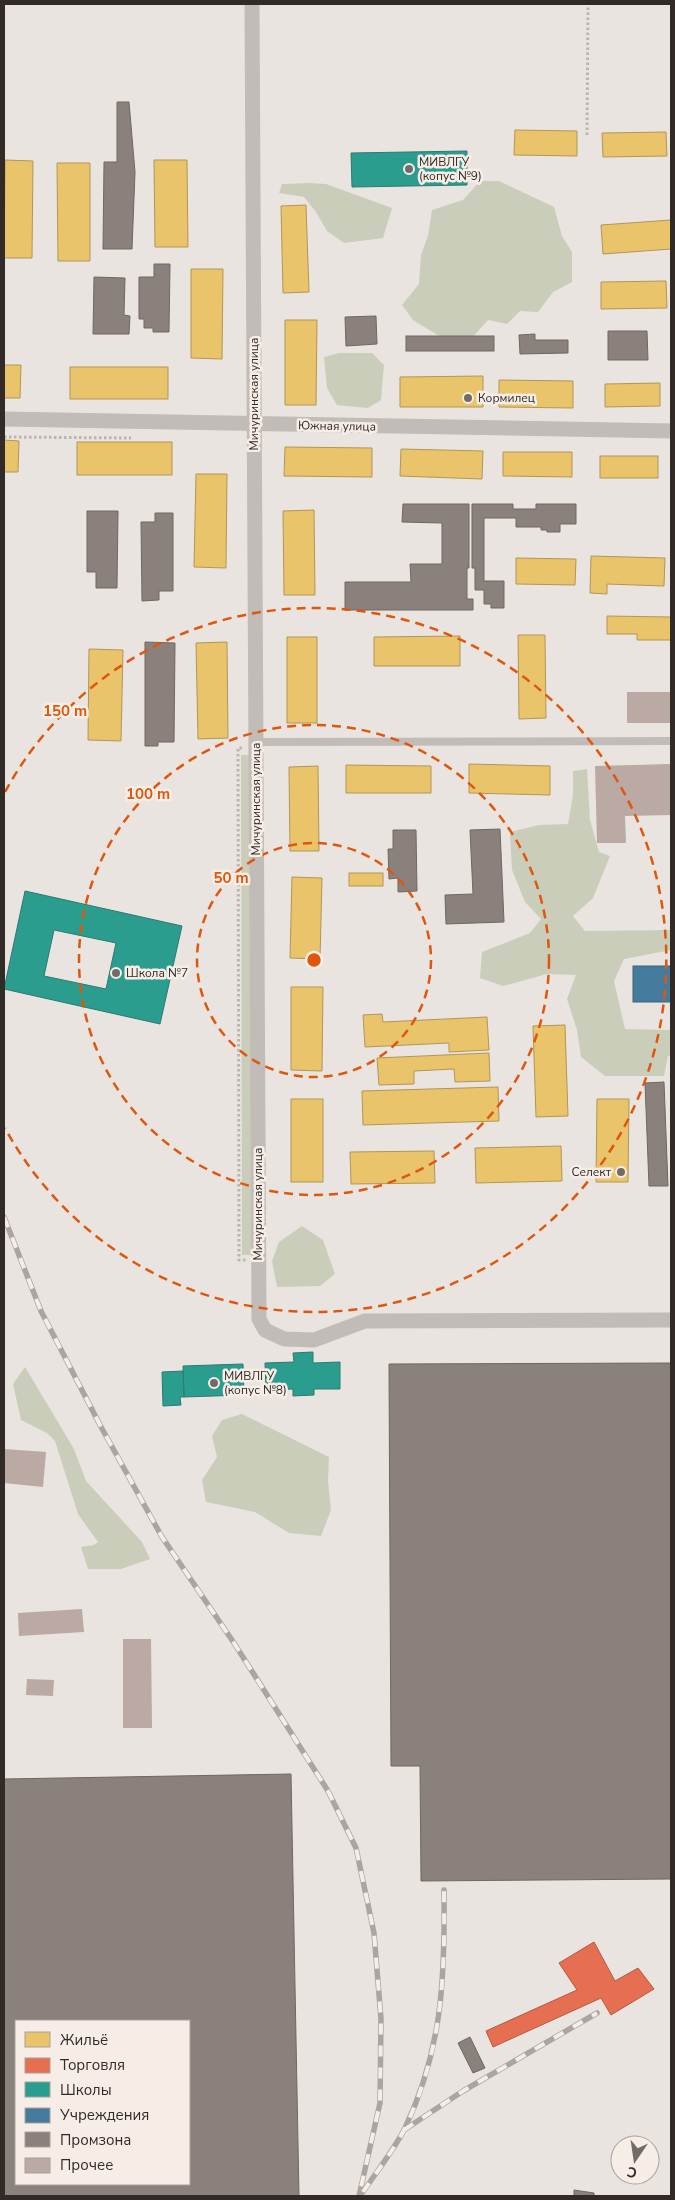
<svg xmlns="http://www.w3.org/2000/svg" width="675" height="2200" viewBox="0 0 675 2200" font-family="'Nunito Sans',sans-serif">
<rect width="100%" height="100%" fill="#e9e4df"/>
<g fill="#cbcdbb">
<polygon points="480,181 499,181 554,207 562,236 572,252 572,282 553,292 538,312 520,311 507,324 488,320 471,339 449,342 413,320 402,305 419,284 421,255 428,236 432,210 463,200"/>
<polygon points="310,183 326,184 392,208 383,238 344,243 327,231 316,212 304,197 279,193 282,184"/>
<polygon points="339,353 372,353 384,365 381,400 368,408 337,405 327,388 324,357"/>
<polygon points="241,755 252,755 253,1255 242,1255"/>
<polygon points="587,769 590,820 599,852 610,856 593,898 573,916 585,931 671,930 671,950 624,959 614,981 625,1029 671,1030 671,1055 668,1056 664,1076 605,1076 581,1057 577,1030 567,999 576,975 547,974 503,986 480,978 482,952 530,933 541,919 525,902 512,870 510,832 539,825 568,824 573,795 573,771"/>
<polygon points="302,1226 323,1240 335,1274 320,1286 277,1287 272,1261 279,1242"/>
<polygon points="25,1367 74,1449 86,1481 142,1542 150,1559 121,1569 88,1569 81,1547 94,1545 98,1542 78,1514 55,1441 47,1433 21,1420 13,1384"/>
<polygon points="242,1414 329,1457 328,1481 331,1510 321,1536 289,1533 255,1512 206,1502 202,1480 217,1457 212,1436 222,1420"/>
</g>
<g fill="#e9c46a" stroke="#b29656">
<polygon points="515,130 577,131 577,156 514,155"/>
<polygon points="666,132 667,156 603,157 602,133"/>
<polygon points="5,160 33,161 32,258 4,258"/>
<polygon points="154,160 187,160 188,247 155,247"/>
<polygon points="57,163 90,163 90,261 58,261"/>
<polygon points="306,205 309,292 283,293 281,206"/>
<polygon points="671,220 671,249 603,254 601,225"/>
<polygon points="191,269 223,269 222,359 191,358"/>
<polygon points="666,281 667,308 601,309 601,282"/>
<polygon points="285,320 317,320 316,405 285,405"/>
<polygon points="4,365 21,365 20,398 4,398"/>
<rect x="70" y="367" width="98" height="32"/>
<polygon points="483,376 483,407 400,407 400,377"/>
<polygon points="499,380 573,381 573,408 499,407"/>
<polygon points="660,383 660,406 605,407 605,384"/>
<polygon points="4,440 19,441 18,472 4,472"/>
<rect x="77" y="442" width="95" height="33"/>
<polygon points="285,447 372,448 372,477 284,476"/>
<polygon points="401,449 483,451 482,479 400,476"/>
<polygon points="503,452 572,452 572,477 503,476"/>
<rect x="600" y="456" width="58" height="22"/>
<polygon points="196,474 227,474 226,568 194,567"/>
<polygon points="314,510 315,595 284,595 283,511"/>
<polygon points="591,556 665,558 664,586 607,584 607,594 590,593"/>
<polygon points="516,558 576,559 575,585 516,584"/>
<polygon points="607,616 671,617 671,640 637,640 637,634 607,634"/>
<polygon points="518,635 545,635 546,718 519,719"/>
<polygon points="460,636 460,666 374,666 374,637"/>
<rect x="287" y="637" width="30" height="86"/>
<polygon points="227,642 228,738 198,739 196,643"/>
<polygon points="89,649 123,650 121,741 88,740"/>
<polygon points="469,764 550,766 550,795 469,793"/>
<polygon points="346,765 431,766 431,793 346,793"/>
<polygon points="318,766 319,851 290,851 289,767"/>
<rect x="349" y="873" width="34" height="13"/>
<polygon points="292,877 322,878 320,959 290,958"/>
<polygon points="291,987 323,987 322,1071 291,1070"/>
<polygon points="382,1014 383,1022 487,1017 489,1050 449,1052 449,1043 365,1047 363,1015"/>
<polygon points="565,1025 568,1116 536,1117 533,1026"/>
<polygon points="489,1053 490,1081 455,1082 454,1069 414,1071 414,1084 379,1085 377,1058"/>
<polygon points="498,1087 499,1121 363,1125 362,1091"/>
<rect x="291" y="1099" width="32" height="83"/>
<polygon points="597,1099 629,1099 628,1182 596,1182"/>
<polygon points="561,1146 562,1181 476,1183 475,1148"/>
<polygon points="434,1151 435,1183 351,1184 350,1152"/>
</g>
<polygon fill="#e76f51" stroke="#b15a44" points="594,1942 615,1981 638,1968 654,1989 611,2015 601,1998 493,2047 486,2031 577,1990 559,1963"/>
<g fill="#2a9d8f" stroke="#2c7a70" fill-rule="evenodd">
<polygon points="467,151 467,185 352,187 351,153"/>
<path d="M25 891 182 926 160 1024 4 989ZM54 930 116 943 106 989 44 976Z"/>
<polygon points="313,1352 313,1363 340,1362 340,1389 314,1389 314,1395 293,1396 293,1389 266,1390 265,1363 294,1362 293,1353"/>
<polygon points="243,1364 244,1395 184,1397 183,1366"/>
<polygon points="183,1371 184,1397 180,1397 181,1405 163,1406 162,1372"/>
</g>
<rect fill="#457b9d" stroke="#3f637a" x="633" y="966" width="38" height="36"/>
<g fill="#8a817c" stroke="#706762" fill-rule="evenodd">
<polygon points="117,102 129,102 135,172 132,249 103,249 104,162 117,162"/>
<polygon points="154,264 170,264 169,332 153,332 153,328 144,328 144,319 139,319 139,277 154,277"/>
<polygon points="94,277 125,278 124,315 130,316 129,334 93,334"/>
<polygon points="376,316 377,344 346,346 345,317"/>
<polygon points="608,331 647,331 648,360 608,360"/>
<polygon points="535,334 535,340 568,340 568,353 520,354 519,335"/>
<rect x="406" y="336" width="88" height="15"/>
<polygon points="403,504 469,504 469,568 467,568 467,599 473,599 473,610 345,610 345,582 411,582 410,564 442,564 442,523 402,522"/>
<polygon points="472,504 513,504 513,509 536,509 536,504 576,504 576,524 560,524 560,532 547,532 547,530 541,530 541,527 516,527 516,518 484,518 484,581 504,581 504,608 491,608 491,604 484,604 484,590 475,590 475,568 472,568"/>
<polygon points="87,511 118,511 117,588 96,588 96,572 87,572"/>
<polygon points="155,513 173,513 173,591 159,591 159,600 142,601 141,522 155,522"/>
<polygon points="145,642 175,643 174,742 158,742 158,746 145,746"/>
<polygon points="500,829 504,922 446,924 445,895 473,894 470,830"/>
<polygon points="393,830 416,830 417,891 398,892 398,878 389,879 388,849 393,849"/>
<polygon points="664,1082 668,1186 649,1186 645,1083"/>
<polygon points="671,1363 671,1879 421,1881 420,1766 391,1766 389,1364"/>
<path d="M291 1774 299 2196H4V1779ZM16 2021H189V2184H16Z"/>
<polygon points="470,2037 485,2068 473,2073 458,2043"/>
<polygon points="574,2190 594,2193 594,2196 574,2196"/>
</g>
<g fill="#bba9a3">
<rect x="627" y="692" width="44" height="31"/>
<polygon points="671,764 671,815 625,816 626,843 597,843 595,766"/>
<polygon points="4,1449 46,1452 43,1487 4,1483"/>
<polygon points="82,1609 84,1632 19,1636 18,1613"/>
<polygon points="123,1639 151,1639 152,1728 123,1728"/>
<polygon points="27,1679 54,1680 53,1696 26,1695"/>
</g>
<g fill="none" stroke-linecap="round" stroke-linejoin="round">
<g stroke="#bbb5b1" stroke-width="3" stroke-dasharray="2.5 2.5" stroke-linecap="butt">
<polyline points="587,135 588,4"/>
<polyline points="4,437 131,438"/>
<polyline points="242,748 238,748 239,1260 246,1260"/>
</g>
<polyline stroke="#c2bcb9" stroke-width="8" points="256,742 671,741"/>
<g stroke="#c2bcb9" stroke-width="15">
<polyline points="252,4 259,1319 265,1330 284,1339 314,1340 365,1321 671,1320"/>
<polyline points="4,419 671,431"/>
</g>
<g stroke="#aaa5a3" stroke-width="5.5">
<g id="rail">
<polyline points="4,1217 41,1311 100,1425 162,1537 234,1643 328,1791 356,1848 374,1933 381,2019 380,2103 359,2196"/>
<polyline points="404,2130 463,2091 597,2013"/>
<path d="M363 2192C377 2171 394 2150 405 2128 443 2048 445 1976 444 1890"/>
</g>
</g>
<use href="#rail" stroke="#f6eee6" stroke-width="4" stroke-dasharray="11" stroke-linecap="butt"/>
</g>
<g fill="none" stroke="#df570d" stroke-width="2.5" stroke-dasharray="9 6">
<circle cx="314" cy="960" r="117"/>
<circle cx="314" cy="960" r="235"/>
<path d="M5 792A352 352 0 1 1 5 1128"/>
</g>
<g fill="#726b67" stroke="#f6eee6" stroke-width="2">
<circle cx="409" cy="169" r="5"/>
<circle cx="468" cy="398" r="5"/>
<circle cx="116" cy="973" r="5"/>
<circle cx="621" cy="1172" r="5"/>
<circle cx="214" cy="1383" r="5"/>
</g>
<g text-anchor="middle" stroke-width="5" stroke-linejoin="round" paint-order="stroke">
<g font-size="12" fill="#322a27" stroke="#f6eee6" text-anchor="start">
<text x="419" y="166">МИВЛГУ<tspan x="419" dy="14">(копус №9)</tspan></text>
<text x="478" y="402">Кормилец</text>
<text x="126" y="977">Школа №7</text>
<text x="611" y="1176" text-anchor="end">Селект</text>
<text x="224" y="1380">МИВЛГУ<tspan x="224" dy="14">(копус №8)</tspan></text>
</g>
<g font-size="12" fill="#322a27" stroke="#f6eee6">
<text transform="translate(254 394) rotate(-90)" y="4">Мичуринская улица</text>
<text transform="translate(337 426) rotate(1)" y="4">Южная улица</text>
<text transform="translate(256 799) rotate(-90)" y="4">Мичуринская улица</text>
<text transform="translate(258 1204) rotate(-90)" y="4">Мичуринская улица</text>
</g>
</g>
<circle cx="314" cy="960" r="8" fill="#df570d" stroke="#f6eee6" stroke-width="2.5"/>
<g font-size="15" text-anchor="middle" font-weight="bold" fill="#df570d" stroke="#f6eee6" stroke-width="5" stroke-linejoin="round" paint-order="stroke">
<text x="65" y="716">150 m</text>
<text x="148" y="799">100 m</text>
<text x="231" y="883">50 m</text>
</g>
<rect width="675" height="2200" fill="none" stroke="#322a27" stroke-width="10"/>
<rect x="15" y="2020" width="175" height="165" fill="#f6eee6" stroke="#a8a09a"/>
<rect x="25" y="2032" width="25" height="15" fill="#e9c46a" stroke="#a8a09a"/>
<text x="60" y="2045" font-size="15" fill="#322a27">Жильё</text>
<rect x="25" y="2058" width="25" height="15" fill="#e76f51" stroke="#a8a09a"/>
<text x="60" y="2070" font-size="15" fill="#322a27">Торговля</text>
<rect x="25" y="2082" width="25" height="15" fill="#2a9d8f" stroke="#a8a09a"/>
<text x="60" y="2095" font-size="15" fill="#322a27">Школы</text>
<rect x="25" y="2108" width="25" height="15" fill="#457b9d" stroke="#a8a09a"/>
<text x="60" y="2120" font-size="15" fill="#322a27">Учреждения</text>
<rect x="25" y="2132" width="25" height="15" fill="#8a817c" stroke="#a8a09a"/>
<text x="60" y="2145" font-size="15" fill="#322a27">Промзона</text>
<rect x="25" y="2158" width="25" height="15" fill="#bba9a3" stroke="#a8a09a"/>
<text x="60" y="2170" font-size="15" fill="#322a27">Прочее</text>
<g transform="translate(635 2160) rotate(193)"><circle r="24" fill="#f6eee6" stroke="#a8a09a"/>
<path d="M0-4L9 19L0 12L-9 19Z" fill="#726b67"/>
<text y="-8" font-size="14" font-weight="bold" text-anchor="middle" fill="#322a27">С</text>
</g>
</svg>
